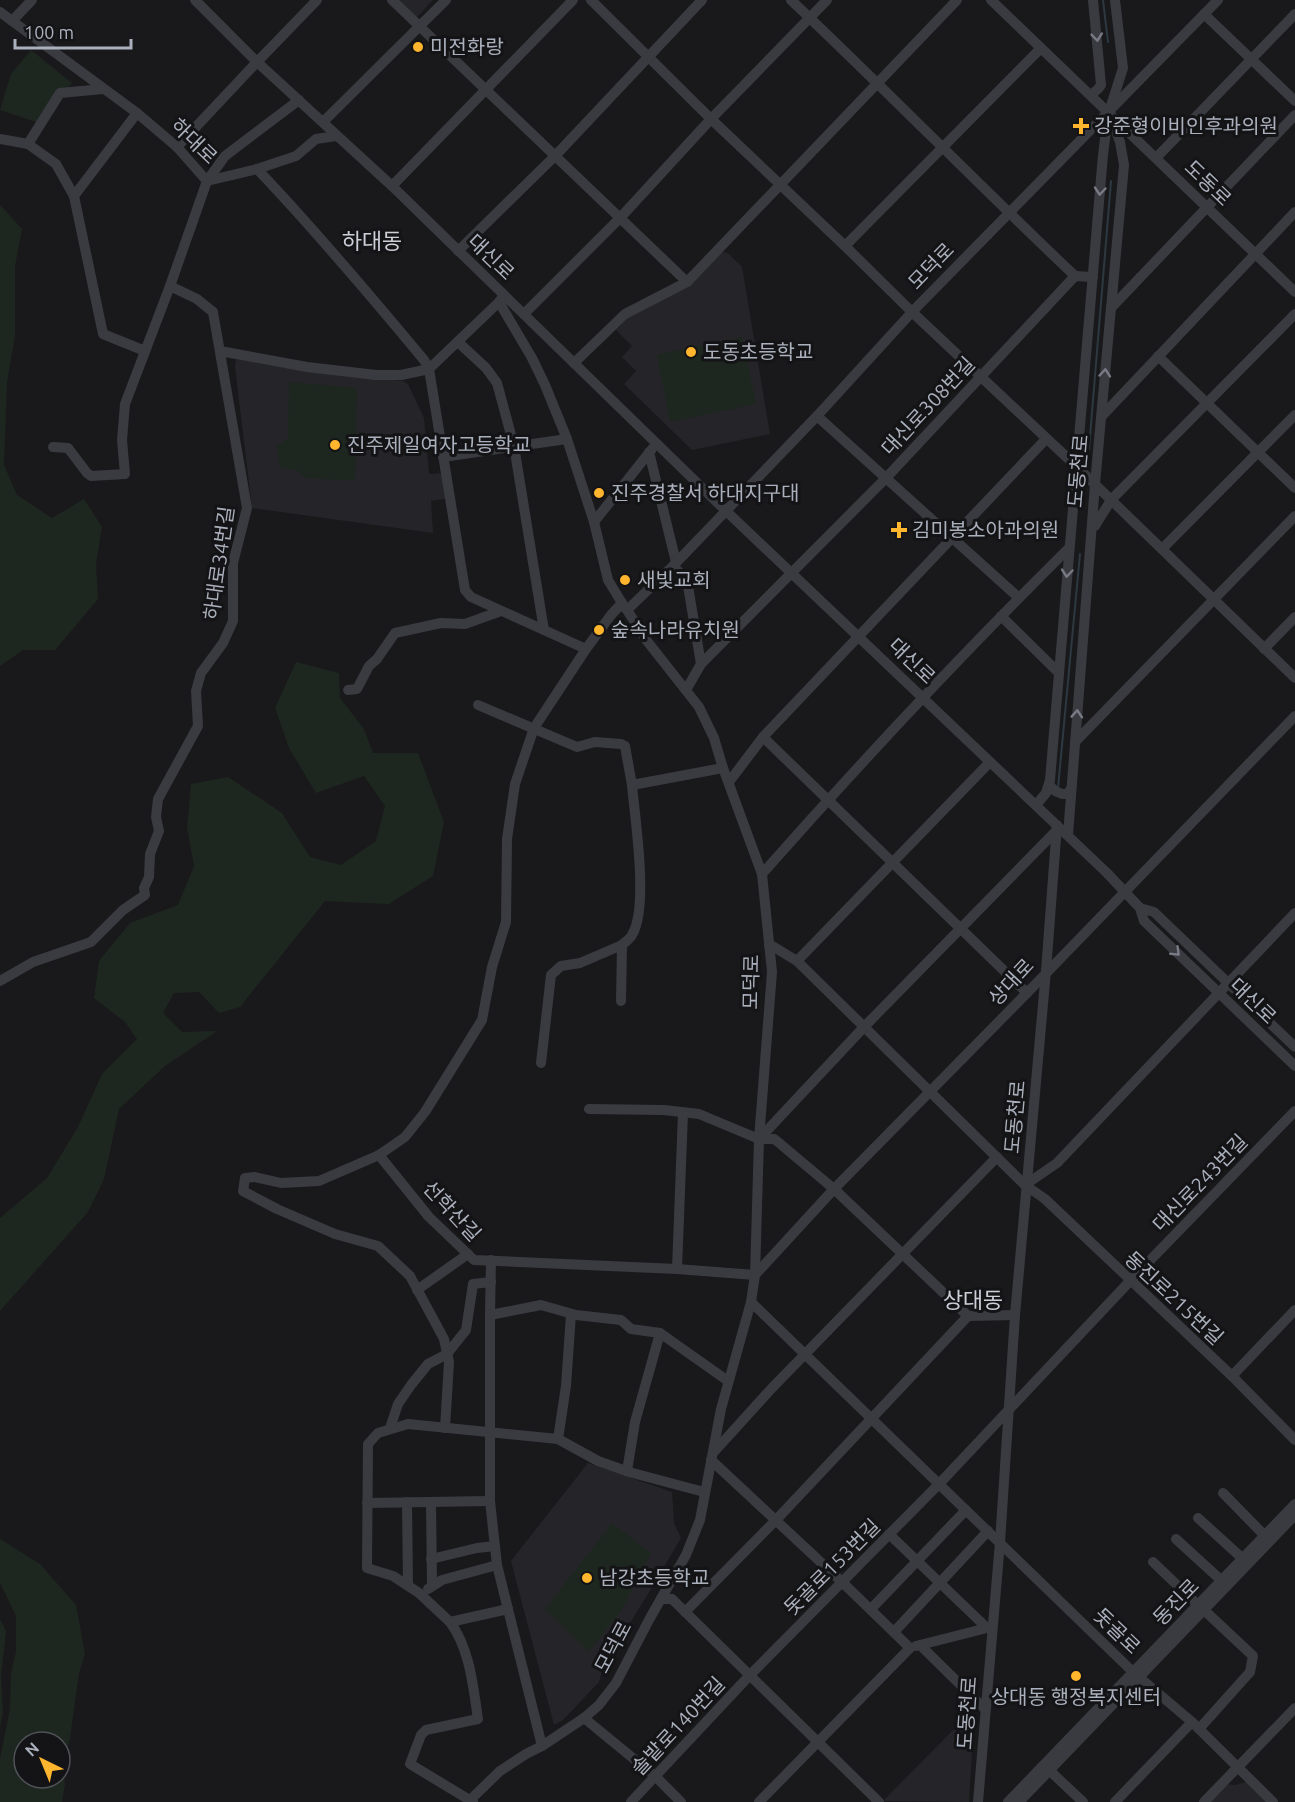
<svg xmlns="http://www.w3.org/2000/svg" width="1295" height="1802" viewBox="0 0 1295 1802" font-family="Ubuntu,'Noto Sans KR',sans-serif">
<rect width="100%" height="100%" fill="#19191b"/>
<g fill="#252529">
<polygon points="399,0 433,0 416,18"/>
<polygon points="723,252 728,253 742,267 770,434 692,450 624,384 636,371 622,357 632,346 616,330 629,317"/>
<polygon points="236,359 293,369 403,381 408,384 424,418 429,474 443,473 450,498 431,501 433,533 252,508 235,367"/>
<polygon points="588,1463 672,1492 674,1523 681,1538 648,1594 603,1666 599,1682 563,1720 554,1725 511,1561"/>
<polygon points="974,1717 969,1802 883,1801 954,1729"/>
<polygon points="1246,1782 1267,1802 1210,1802 1226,1784 1235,1785"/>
</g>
<g fill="#1e271f" fill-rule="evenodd">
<polygon points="31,50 72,83 39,123 0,110 11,74"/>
<polygon points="0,205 22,229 15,266 15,336 7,382 4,465 17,495 52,518 84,499 102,527 96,564 98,599 55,650 23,650 0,666"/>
<polygon points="742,337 756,404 670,422 657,355"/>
<polygon points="289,382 357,388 355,481 305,478 298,471 280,467 277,446 288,438"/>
<polygon points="296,662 339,673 340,698 364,729 373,753 418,753 444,822 433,876 389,904 325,901 240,1007 219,1013 199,992 174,993 163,1013 182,1032 217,1031 165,1066 119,1109 104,1179 88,1212 0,1311 0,1218 47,1178 78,1127 102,1074 137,1039 125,1022 94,998 99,961 130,923 178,905 194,866 187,828 191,784 228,777 282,813 310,857 341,865 376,841 385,806 364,776 316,793 289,748 275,708"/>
<polygon points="612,1523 651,1553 621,1611 589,1652 545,1609"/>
<path d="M0 1539 40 1564 76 1605 85 1654 79 1673 70 1738 63 1768 65 1784 62 1802H0V1759L10 1709 11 1674 16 1652V1616L0 1583ZM24 1742H60V1778H24Z"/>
<polygon points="0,1619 6,1631 1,1676 3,1712 0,1727"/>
</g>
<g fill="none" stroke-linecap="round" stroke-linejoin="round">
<g stroke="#2d3941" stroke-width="2">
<polyline points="1103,0 1108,42"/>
<polyline points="1089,449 1111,181"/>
<polyline points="1058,788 1080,554"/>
</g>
<g stroke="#3a3b41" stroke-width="10">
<polyline points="195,0 257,62 392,186 725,510 1107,873 1140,908 1144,921 1295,1066"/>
<polyline points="392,0 687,282"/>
<polyline points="591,0 711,119 845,246 912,312 1076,466 1295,678"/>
<path d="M791 0C887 91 979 185 1075 276"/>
<polyline points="991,0 1295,292"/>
<polyline points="0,12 137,113 177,147 207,181 257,169 296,156 316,139 336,136"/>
<polyline points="1204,14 1295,101"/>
<polyline points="12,21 32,0"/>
<polyline points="1091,95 1098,89 1101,85 1093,0"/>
<polyline points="323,122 446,0"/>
<polyline points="0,139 28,144 56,164 74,196 137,113"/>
<polyline points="28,144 60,93 103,89"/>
<polyline points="177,147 257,62 317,0"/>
<polyline points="1156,158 1295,14"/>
<path d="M257 169C316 231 370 295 424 360L429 369 465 590 471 597 586 649"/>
<polyline points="392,186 573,0"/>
<polyline points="74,196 103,334 145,351"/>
<polyline points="845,246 1041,48"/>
<polyline points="458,251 555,156 702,0"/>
<polyline points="499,302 532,358 545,385 567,439 594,522 608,580 625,608"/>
<polyline points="1111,308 1295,115"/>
<polyline points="524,314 620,218 711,119 827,0"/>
<polyline points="458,342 486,368 497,383 514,446 544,630"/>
<polyline points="220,351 307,367 376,375 401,375 429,369"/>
<polyline points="1158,356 1295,488"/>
<polyline points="574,363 625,314 687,282 957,0"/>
<polyline points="429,369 499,302 502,298"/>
<polyline points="817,416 1019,598"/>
<polyline points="1101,417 1295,212"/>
<polyline points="53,447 68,448 87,473 91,476 125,474 122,440 125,404 170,286 207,181 225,156 299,100"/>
<polyline points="649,452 676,562"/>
<polyline points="443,457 567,439"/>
<polyline points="594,522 652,449"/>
<polyline points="1095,526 1111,500 1295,314"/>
<polyline points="1162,549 1295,415"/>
<polyline points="673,566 687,580 701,664"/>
<polyline points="622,603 611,615 586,649 534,728 515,784 507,839 506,922 492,967 482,1020 425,1112 405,1137 379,1155 429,1217 474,1260 677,1269 755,1275 834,1189 1027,993 1295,716"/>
<polyline points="1001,616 1059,673"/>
<polyline points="1264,649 1295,617"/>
<polyline points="348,690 357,689 369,666 377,659 395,633 441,623 465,624 501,611"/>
<polyline points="686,690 701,664 886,478 1075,276 1093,277"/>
<polyline points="478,705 577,747 595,742 621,744 625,746 632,785 723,768"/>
<polyline points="763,737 1027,993"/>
<polyline points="1075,742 1295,516"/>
<polyline points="729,782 763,737 1046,439"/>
<polyline points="1049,785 1055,791 1062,794 1067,794 1071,789"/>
<polyline points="1036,805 1046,793 1050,780 1103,155 1108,115"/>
<polyline points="1068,835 1095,484 1124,165 1120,142 1109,112 1123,68 1115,0"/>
<path d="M762 874C861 762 963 653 1069 548"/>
<polyline points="1140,908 1154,912 1295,1047"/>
<polyline points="769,944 797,961 1025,1185 1045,1199 1232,1376 1295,1440"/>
<polyline points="797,961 990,762"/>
<polyline points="0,981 33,962 91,942 123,910 145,895 144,888 149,877 150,854 159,831 156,817 158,799 198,726 196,691 201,673 223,643 233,621 233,563 247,508 213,312 197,299 170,286"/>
<path d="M621 1001 622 945C625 942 630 939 632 935 649 908 635 819 632 785"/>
<polyline points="541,1063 551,975 561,966 580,963 622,945"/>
<polyline points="589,1109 664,1110 699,1114 759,1139 774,1139 778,1142 834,1189 968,1316 1015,1315"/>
<polyline points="759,1139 864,1027 1057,830"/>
<polyline points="379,1155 319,1181 281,1183 255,1177 245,1178 243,1191 277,1209 335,1234 378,1246 410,1276 444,1339 449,1362 445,1428"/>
<polyline points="1025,1185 1057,1163 1295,913"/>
<polyline points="491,1260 490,1315 490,1501 497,1565 542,1746"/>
<polyline points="677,1269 683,1113"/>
<polyline points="417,1290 468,1254"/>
<polyline points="751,1302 1133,1672 1192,1722 1273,1802"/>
<polyline points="490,1315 541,1305 576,1315 621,1320 631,1329 660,1333 728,1381"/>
<polyline points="1232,1376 1295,1310"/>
<polyline points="390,1428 398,1404 411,1385 428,1364 447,1354 466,1330 473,1284 491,1282"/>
<polyline points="558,1439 566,1386 571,1314"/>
<polyline points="713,1453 772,1388 997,1157"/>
<polyline points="711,1460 842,1582 910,1648"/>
<polyline points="627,1471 635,1422 660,1333"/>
<polyline points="1223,1493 1265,1536"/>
<polyline points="407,1502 408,1586"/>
<polyline points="431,1502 432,1586"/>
<polyline points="367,1503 490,1501"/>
<polyline points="1198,1518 1243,1559"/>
<polyline points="889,1534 987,1628"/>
<polyline points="1176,1539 1222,1581"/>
<polyline points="431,1559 477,1548 495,1546"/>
<polyline points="1153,1562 1198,1605"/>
<polyline points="428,1589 442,1580 497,1565"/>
<polyline points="661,1599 672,1599 879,1802"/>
<polyline points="508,1609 450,1622 419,1593 393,1576 367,1568 368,1444 378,1433 408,1424 558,1439 598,1461 629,1472 704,1492"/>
<polyline points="871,1609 966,1510"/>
<polyline points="685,1612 776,1520 968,1316"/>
<path d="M450 1622C470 1649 473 1686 478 1719L426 1730 421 1735 410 1764 473 1802"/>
<polyline points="894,1632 988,1531"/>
<polyline points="920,1645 984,1708"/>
<polyline points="916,1646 991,1627"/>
<polyline points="584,1718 656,1777 681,1802"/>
<polyline points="1199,1729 1250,1672 1253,1656 1204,1610"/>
<polyline points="1050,1771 1083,1802"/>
<polyline points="468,1802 500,1771 526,1754 542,1746 584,1718 599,1705 616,1683 650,1618 686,1555 700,1520 721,1409 751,1302 755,1275 759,1139 772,972 762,874 723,768 714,738 699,707 647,641 627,610 673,566 817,416 912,312 1218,0"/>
<polyline points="631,1802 750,1675 939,1484 1130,1281 1295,1111"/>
<polyline points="759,1802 910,1648"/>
<polyline points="978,1802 1000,1542 1015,1315 1046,971 1057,825"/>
<polyline points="1008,1802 1295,1504"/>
<polyline points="1019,1802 1295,1515"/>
<polyline points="1115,1802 1192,1722"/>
<polyline points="1204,1802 1295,1708"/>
</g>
</g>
<defs><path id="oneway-chevron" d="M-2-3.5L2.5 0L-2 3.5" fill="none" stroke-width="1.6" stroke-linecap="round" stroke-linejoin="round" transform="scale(1.5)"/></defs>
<g stroke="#787b85">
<use href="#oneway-chevron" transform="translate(1097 37) rotate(84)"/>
<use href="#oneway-chevron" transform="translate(1100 191) rotate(95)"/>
<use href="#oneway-chevron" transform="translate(1105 373) rotate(-85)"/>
<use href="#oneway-chevron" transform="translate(1067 573) rotate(95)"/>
<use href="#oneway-chevron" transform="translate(1077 714) rotate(-86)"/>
<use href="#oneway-chevron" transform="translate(1176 952) rotate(44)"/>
</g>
<g fill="#ffb52d" stroke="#141416" stroke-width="2">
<circle cx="418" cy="47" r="6"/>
<path d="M1078 117h6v6h6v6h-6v6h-6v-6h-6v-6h6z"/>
<circle cx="691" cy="352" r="6"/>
<circle cx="335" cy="445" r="6"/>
<circle cx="599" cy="493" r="6"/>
<path d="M896 521h6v6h6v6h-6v6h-6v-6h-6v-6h6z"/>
<circle cx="625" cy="580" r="6"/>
<circle cx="599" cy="630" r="6"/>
<circle cx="587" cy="1578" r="6"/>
<circle cx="1076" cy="1676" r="6"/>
</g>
<g text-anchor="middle" stroke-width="6" stroke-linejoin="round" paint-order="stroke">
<g font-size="20" fill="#aab0bc" stroke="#141416" text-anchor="start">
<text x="430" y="54">미전화랑</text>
<text x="1094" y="133">강준형이비인후과의원</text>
<text x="703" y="359">도동초등학교</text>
<text x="347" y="452">진주제일여자고등학교</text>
<text x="611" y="500">진주경찰서 하대지구대</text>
<text x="912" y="537">김미봉소아과의원</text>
<text x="637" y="587">새빛교회</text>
<text x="611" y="637">숲속나라유치원</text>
<text x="599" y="1585">남강초등학교</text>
<text x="1076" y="1704" text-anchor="middle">상대동 행정복지센터</text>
</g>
<g font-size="20" fill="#aab0bc" stroke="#141416">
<text transform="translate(194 141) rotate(44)" y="7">하대로</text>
<text transform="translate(1208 183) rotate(44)" y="7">도동로</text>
<text transform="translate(491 257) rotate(44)" y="7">대신로</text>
<text transform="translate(931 266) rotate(-46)" y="7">모덕로</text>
<text transform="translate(928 406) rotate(-47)" y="7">대신로308번길</text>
<text transform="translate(1078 471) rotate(-85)" y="7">도동천로</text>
<text transform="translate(219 563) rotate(-82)" y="7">하대로34번길</text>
<text transform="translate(912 661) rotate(44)" y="7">대신로</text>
<text transform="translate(751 982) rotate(-89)" y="7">모덕로</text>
<text transform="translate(1011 982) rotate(-47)" y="7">상대로</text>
<text transform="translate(1253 1001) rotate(44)" y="7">대신로</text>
<text transform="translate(1015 1117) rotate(-85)" y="7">도동천로</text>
<text transform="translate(1200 1183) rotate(-46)" y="7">대신로243번길</text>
<text transform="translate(452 1211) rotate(47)" y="7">선학산길</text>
<text transform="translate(1174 1298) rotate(43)" y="7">동진로215번길</text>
<text transform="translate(832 1567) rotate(-45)" y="7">돗골로153번길</text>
<text transform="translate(1176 1602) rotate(-46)" y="7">동진로</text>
<text transform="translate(1117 1631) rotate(44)" y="7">돗골로</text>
<text transform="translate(613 1647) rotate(-62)" y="7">모덕로</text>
<text transform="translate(967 1713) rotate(-86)" y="7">도동천로</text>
<text transform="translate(678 1726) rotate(-47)" y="7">솔밭로140번길</text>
</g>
<g font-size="22" fill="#cccfd8" stroke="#141416">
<text x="372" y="249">하대동</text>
<text x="973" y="1308">상대동</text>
</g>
</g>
<g transform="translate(42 1760) rotate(317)"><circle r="28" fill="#141416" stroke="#505258" stroke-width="1.5"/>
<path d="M0-4.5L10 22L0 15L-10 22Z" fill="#ffb52d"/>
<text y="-9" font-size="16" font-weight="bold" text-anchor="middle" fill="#aab0bc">N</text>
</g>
<path d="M15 39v9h116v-9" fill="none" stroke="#aab0bc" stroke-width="3"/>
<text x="24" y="39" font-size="18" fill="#aab0bc" stroke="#141416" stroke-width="4.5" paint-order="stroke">100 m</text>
</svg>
